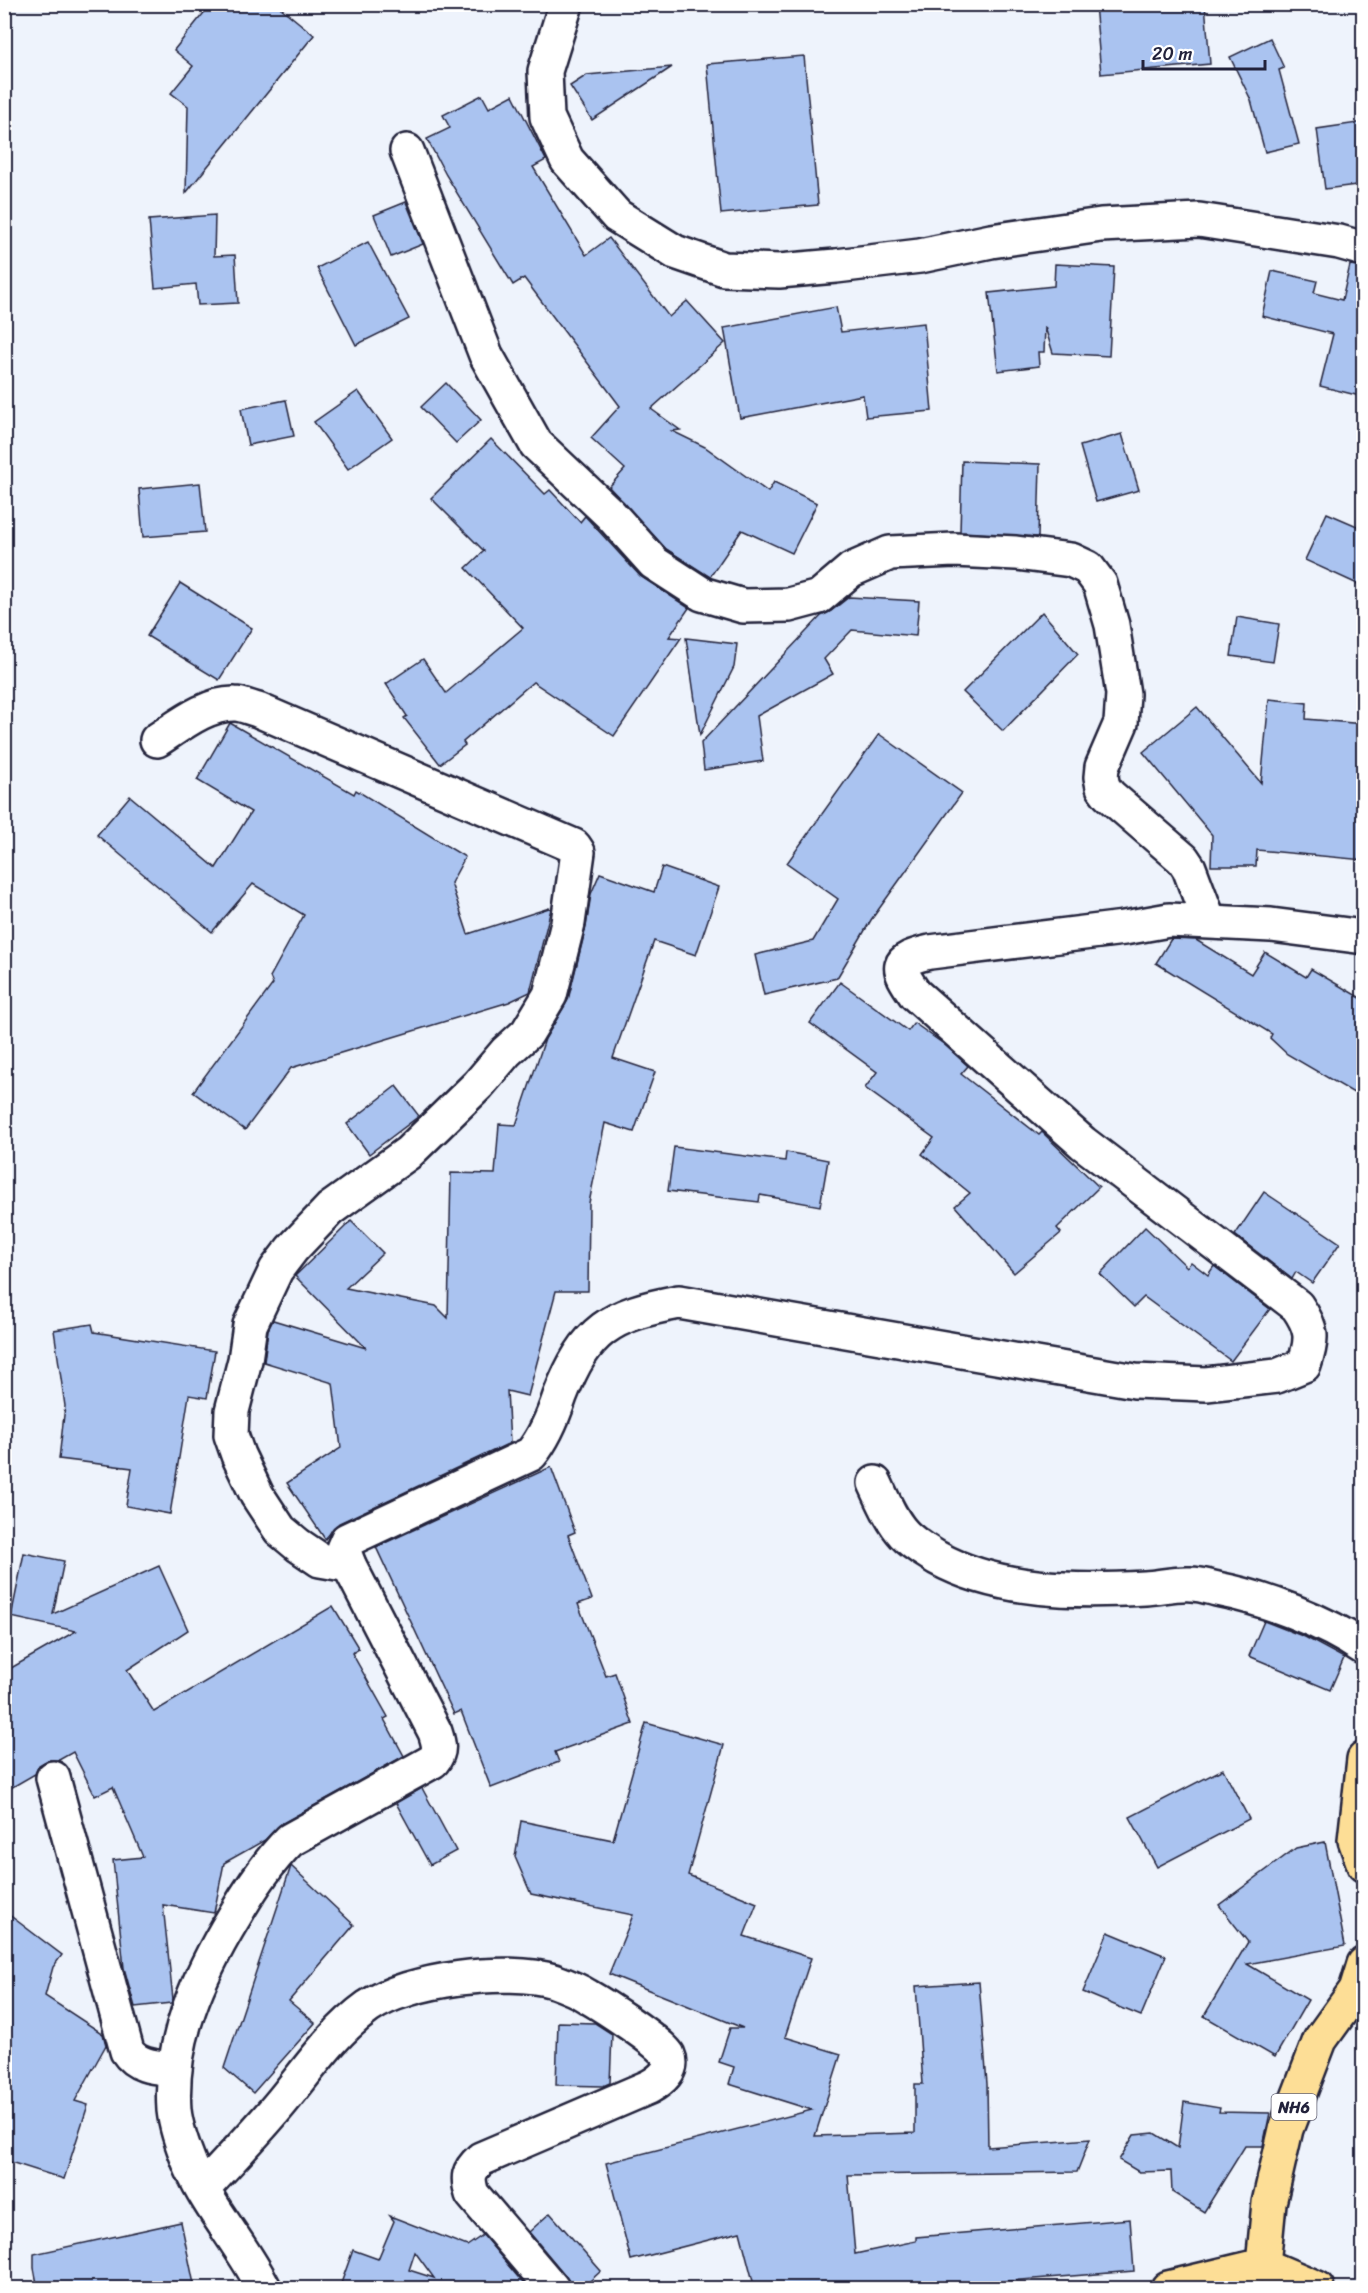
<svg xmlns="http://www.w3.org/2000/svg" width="1368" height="2293" viewBox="0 0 1368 2293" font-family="Sriracha,sans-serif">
<rect width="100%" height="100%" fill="#eef3fc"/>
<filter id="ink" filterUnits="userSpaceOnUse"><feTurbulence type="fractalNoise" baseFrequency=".0167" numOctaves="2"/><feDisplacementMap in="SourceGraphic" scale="12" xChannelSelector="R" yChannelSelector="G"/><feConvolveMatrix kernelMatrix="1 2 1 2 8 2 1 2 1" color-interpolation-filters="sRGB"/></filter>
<g filter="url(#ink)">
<g fill="#aac3f0" stroke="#22223b" stroke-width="1.5" fill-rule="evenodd">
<polygon points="211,4 276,4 314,35 186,193 188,106 171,93 193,66 174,50"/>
<polygon points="1095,4 1205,4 1210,64 1101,74"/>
<polygon points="1270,38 1284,68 1279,70 1299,144 1265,152 1251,100 1230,57"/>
<polygon points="804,56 818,205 721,214 707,64"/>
<polygon points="672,67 592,120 570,86 587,75"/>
<polygon points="482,95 489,108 513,95 546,160 533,167 586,255 609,238 669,317 687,301 725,343 651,409 680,430 672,431 705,447 768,492 774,482 817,503 792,553 742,530 710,577 666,549 609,487 625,469 591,438 620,406 524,278 513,285 446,175 427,139 450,128 443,115"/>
<polygon points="1364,122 1364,184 1325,189 1317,129"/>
<polygon points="406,202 423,244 391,257 374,215"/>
<polygon points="215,215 214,256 235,255 238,303 198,305 196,284 155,288 149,220"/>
<polygon points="368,242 409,319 356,345 317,268"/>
<polygon points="1055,264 1114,267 1109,356 1053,353 1045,327 1044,352 1038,352 1039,366 998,371 989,293 1054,286"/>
<polygon points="1350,265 1364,267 1364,397 1320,386 1333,334 1262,316 1272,271 1317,281 1314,293 1342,300"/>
<polygon points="836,307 841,332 924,323 932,411 866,417 863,395 740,418 724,328"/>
<polygon points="446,383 481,420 456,443 421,407"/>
<polygon points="358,391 392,438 348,469 314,422"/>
<polygon points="286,400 294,436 248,445 241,409"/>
<polygon points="1122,434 1139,490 1096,502 1080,446"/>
<polygon points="491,439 545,494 550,490 580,522 585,516 640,576 689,608 669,637 681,638 614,736 533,682 463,742 465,745 440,764 404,718 407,716 386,684 423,659 446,693 523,628 466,568 484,551 431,498"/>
<polygon points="962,461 1040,464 1038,537 960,532"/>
<polygon points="200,483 205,532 143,537 139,489"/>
<polygon points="1327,513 1364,529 1364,587 1305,560"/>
<polygon points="180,583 252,628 219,680 147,636"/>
<polygon points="849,597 919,601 916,636 852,630 824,659 833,674 757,716 763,761 704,770 701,743 821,616 831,611"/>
<polygon points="1042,612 1078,654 1003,731 963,692"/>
<polygon points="1237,617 1279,624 1273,662 1231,656"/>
<polygon points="686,638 737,644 734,667 700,735"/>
<polygon points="1269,699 1307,703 1306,719 1364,724 1364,860 1257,850 1256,866 1211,866 1212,835 1143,752 1197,707 1261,783"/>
<polygon points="230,723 354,794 356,790 465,857 451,883 468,934 549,908 551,909 530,992 509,1002 291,1068 245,1130 193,1092 273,984 270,977 304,915 253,884 212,932 97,835 130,796 216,868 251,812 197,780"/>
<polygon points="879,734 962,793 871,920 837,978 764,995 755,955 813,941 838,899 787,863"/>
<polygon points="662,867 719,887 696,955 654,941 613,1058 655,1072 634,1132 605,1123 589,1203 588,1291 556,1291 528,1396 507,1391 510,1443 339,1523 325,1539 287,1483 341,1448 333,1383 264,1362 268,1330 273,1320 366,1348 295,1276 351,1221 383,1253 346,1288 436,1306 448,1318 451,1173 495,1174 499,1124 516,1125 545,1039 568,1000 586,927 591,894 600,873 654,892"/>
<polygon points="1171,939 1196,940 1251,974 1265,952 1306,977 1311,969 1364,1000 1364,1099 1287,1054 1270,1038 1272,1034 1156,963"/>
<polygon points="840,982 908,1031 914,1023 945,1045 968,1066 961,1074 1039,1135 1042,1132 1099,1187 1057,1228 1061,1233 1014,1273 955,1206 970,1193 922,1154 934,1138 865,1088 877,1072 810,1023"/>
<polygon points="396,1086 419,1116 369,1154 347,1124"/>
<polygon points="674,1147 785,1161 786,1152 828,1160 820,1206 760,1195 759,1202 668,1191"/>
<polygon points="1264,1192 1340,1243 1312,1283 1296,1272 1292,1279 1235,1235"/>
<polygon points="1145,1227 1187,1267 1191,1262 1208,1275 1214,1266 1270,1309 1231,1361 1144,1297 1134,1307 1100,1274"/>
<polygon points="92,1324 94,1332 215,1351 207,1398 189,1395 170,1514 126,1506 132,1468 59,1459 65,1406 54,1330"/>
<polygon points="551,1467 575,1532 568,1535 592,1599 578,1604 606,1676 615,1673 633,1724 555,1752 559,1762 491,1788 461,1711 454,1714 376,1547"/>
<polygon points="24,1553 64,1561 53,1614 159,1566 188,1630 127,1670 154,1712 333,1606 359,1649 352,1653 388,1717 384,1719 404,1756 281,1824 265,1840 224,1863 214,1913 163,1905 173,1999 171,2003 135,2007 124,1968 113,1860 143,1857 113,1787 95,1796 73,1752 59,1760 48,1760 39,1765 35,1774 4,1792 4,1672 76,1631 11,1617"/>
<polygon points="1264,1621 1305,1637 1344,1658 1330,1690 1249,1656"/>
<polygon points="646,1723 724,1745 688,1875 757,1903 744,1936 811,1958 785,2037 841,2054 815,2136 915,2133 915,2084 923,2084 916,1986 979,1982 987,2084 988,2147 1090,2139 1077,2172 848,2175 855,2254 916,2241 916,2237 1130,2219 1134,2271 985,2283 986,2289 755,2289 740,2232 631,2260 606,2163 812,2110 729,2084 734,2067 719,2062 730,2028 743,2028 609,1974 633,1915 531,1894 515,1857 521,1821 613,1840"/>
<polygon points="1223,1769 1249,1819 1157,1867 1130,1817"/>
<polygon points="422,1788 456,1851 430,1865 396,1803"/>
<polygon points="1325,1842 1345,1946 1247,1964 1308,2000 1275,2057 1204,2016 1248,1942 1219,1905 1296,1848"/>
<polygon points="291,1866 354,1925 289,2001 315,2023 253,2093 224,2068"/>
<polygon points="4,1911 62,1955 53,1967 45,1996 103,2034 106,2045 75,2101 88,2105 64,2179 4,2160"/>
<polygon points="1108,1932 1166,1956 1141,2016 1083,1992"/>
<polygon points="558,2022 595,2023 612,2034 610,2083 603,2086 556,2085"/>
<polygon points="1184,2102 1220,2108 1219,2112 1270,2113 1263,2146 1245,2146 1204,2212 1172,2192 1171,2171 1139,2172 1119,2160 1134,2135 1154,2133 1178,2148"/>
<polygon points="550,2213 601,2271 581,2289 570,2289 566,2276 529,2232"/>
<path d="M390 2216 467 2246 483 2235 528 2289H339L353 2250 378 2259 394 2221ZM415 2252 434 2278 409 2270Z"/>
<polygon points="181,2222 195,2289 38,2289 34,2268 34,2254"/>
</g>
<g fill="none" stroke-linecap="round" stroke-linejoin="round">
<g stroke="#22223b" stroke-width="38">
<g id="street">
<polyline points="566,4 545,71 547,117 567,160 617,216 675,252 724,269 779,271 836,266 920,256 991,241 1101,225 1199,220 1339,242 1364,249"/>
<polyline points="407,151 486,355 536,444 610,514 654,563 702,594 743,606 789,605 819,597 851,570 890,553 954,550 1016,553 1071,560 1088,568 1100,584 1112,625 1123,694 1121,723 1102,767 1101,777 1103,787 1109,795 1183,859 1189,868 1209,921"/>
<path d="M157 740C179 726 207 703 235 704 242 704 250 708 258 710L574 846 578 852 568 923 550 995 527 1033 506 1052 478 1085 408 1153 330 1209 292 1249 276 1270 250 1325 245 1360 232 1411 231 1435 238 1455 257 1495 280 1530 298 1545 320 1560 349 1565"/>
<path d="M875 1483C883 1500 891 1520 904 1534 913 1544 926 1551 937 1558 999 1592 1076 1592 1145 1588 1160 1587 1176 1583 1191 1584 1199 1584 1209 1587 1217 1589 1264 1598 1325 1621 1364 1648"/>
<path d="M53 1778 127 2051C137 2067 157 2067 174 2069"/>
<path d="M203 2189C231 2158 262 2127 288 2094 312 2064 336 2030 368 2007 408 1979 508 1967 554 1981 565 1985 578 1990 587 1996 601 2004 662 2043 668 2055 675 2070 660 2081 649 2087L481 2159C468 2171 467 2177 472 2194L552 2288"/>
<path d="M264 2288C243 2246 210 2210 191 2167 184 2150 176 2129 174 2110 169 2040 199 1975 234 1917 250 1889 267 1863 290 1840L433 1761C441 1751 439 1744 435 1732L349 1565 343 1549 347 1540 531 1454C545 1437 553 1417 560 1396 586 1329 610 1315 679 1302L1135 1381 1206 1384 1277 1376 1304 1365C1313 1339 1313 1329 1297 1306L1083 1143 915 994C896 967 894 960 930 952L1124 928 1169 920 1271 925 1364 937"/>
</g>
</g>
<g stroke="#22223b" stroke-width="38">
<g id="highway">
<polyline points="1364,1759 1355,1840 1364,1865"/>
<polyline points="1263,2265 1269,2203 1286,2129 1320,2040 1356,1990 1364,1964"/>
<polyline points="1168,2288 1263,2265 1317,2288"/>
</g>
</g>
<use href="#street" stroke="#fff" stroke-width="33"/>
<use href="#highway" stroke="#fdde96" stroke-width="33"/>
</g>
</g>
<g text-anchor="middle" stroke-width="6" stroke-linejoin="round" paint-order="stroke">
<rect fill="#fff" stroke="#646476" stroke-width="1.5" x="1271.5" y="2094" width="45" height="26" rx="4.5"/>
<g font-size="16" font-weight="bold" fill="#22223b">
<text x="1294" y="2113">NH6</text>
</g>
</g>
<rect width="1368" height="2293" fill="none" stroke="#fff" stroke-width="24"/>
<rect x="12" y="12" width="1344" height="2269" fill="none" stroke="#22223b" stroke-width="2" filter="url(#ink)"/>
<path d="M1143 60v9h122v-9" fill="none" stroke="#22223b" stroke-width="3"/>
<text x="1152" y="60" font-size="18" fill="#22223b" stroke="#ffffff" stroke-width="4.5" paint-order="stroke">20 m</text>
</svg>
